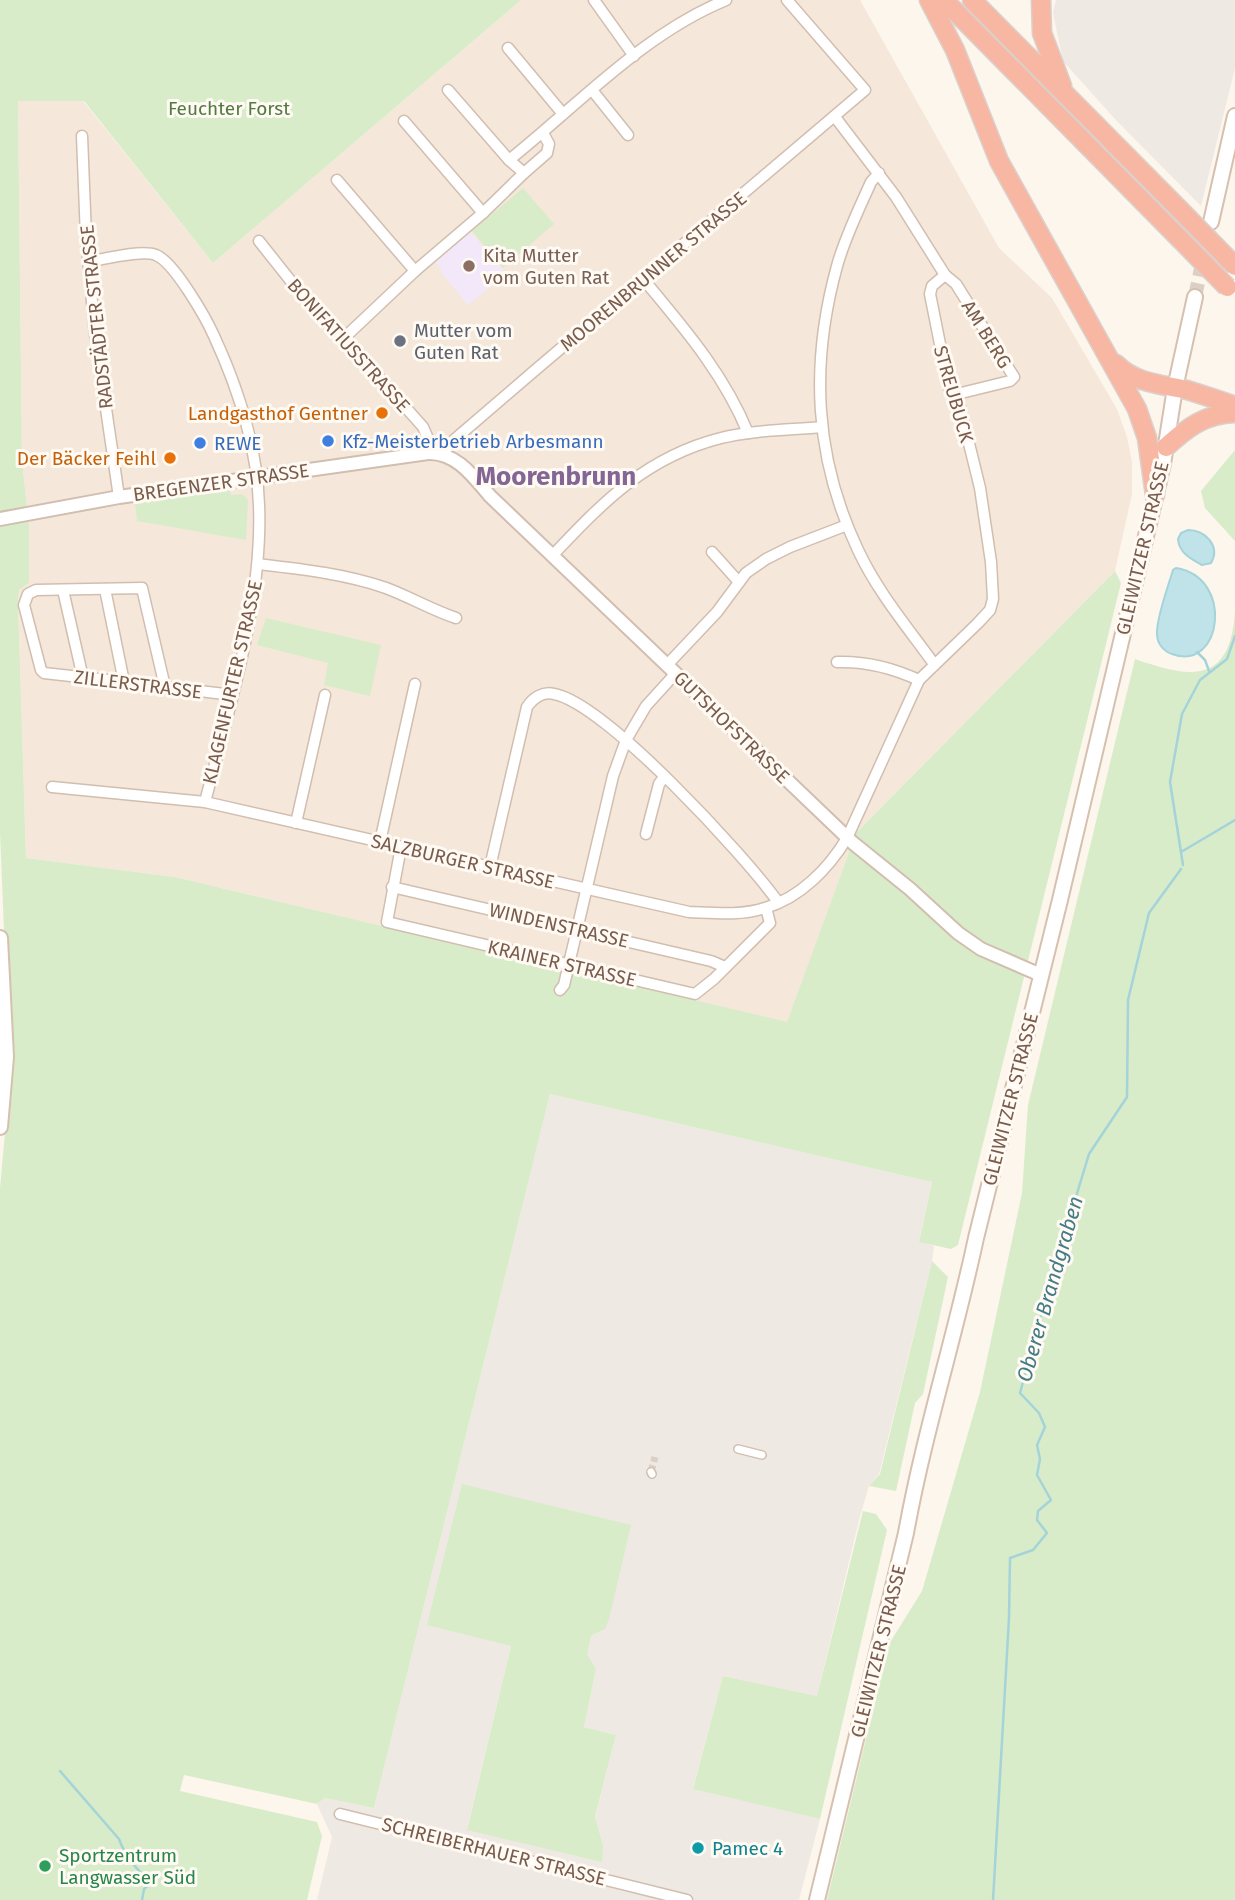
<svg xmlns="http://www.w3.org/2000/svg" width="1235" height="1900" viewBox="0 0 1235 1900" font-family="'Fira Sans',sans-serif">
<rect width="100%" height="100%" fill="#fdf6ec"/>
<polygon fill="#f5e8da" points="521,0 860,0 999,248 1052,298 1117,409 1127,437 1132,462 1132,494 1115,571 856,833 787,1023 175,877 26,858 18,601 19,590 29,583 29,525 22,461 18,101 83,101 213,263"/>
<g fill="#efe9e4" fill-rule="evenodd">
<polygon points="1056,0 1235,0 1235,68 1201,206 1115,119 1063,61 1053,13"/>
<path d="M550 1094 932 1182 919 1241 934 1246 932 1261 879 1474 869 1486 859 1520 817 1696 723 1676 693 1788 820 1819 799 1900H317L332 1837 317 1804 325 1798 374 1808ZM605 1629 591 1636 586 1654 596 1669 584 1727 616 1735 595 1818 603 1845 467 1829 511 1646Z"/>
</g>
<polygon fill="#f3e8fa" points="469,230 506,274 468,305 440,271 442,269 434,260"/>
<g fill="#d8ecc9">
<polygon points="0,0 521,0 213,263 84,101 18,101 22,461 29,525 29,583 19,590 18,601 26,858 175,877 787,1022 856,833 1115,571 1121,583 958,1245 951,1249 919,1242 932,1182 550,1094 374,1808 325,1798 317,1804 184,1775 180,1791 317,1822 322,1836 307,1900 0,1900 0,1188 10,1077 0,832"/>
<polygon points="523,188 554,224 503,268 472,231"/>
<polygon points="1235,450 1235,541 1205,508 1201,491"/>
<polygon points="229,487 231,495 242,494 248,500 246,540 137,521 135,503"/>
<path d="M1235 612V1900H827L889 1644 922 1591 980 1392 1022 1193 1028 1105 1135 659C1189 678 1230 686 1235 612Z"/>
<polygon points="266,618 381,645 370,696 324,685 328,663 257,645"/>
<polygon points="932,1261 948,1277 923,1394 915,1403 896,1491 869,1486 880,1474"/>
<polygon points="462,1484 631,1525 609,1619 605,1629 591,1636 587,1654 596,1669 584,1727 616,1735 595,1817 603,1845 602,1862 467,1830 511,1646 427,1625"/>
<polygon points="863,1511 876,1514 887,1530 820,1819 693,1789 723,1676 817,1696"/>
</g>
<g fill="#bfe3e8" stroke="#a5d3da" stroke-width="2">
<path d="M1188 530C1205 530 1221 546 1211 563L1202 565C1191 559 1179 553 1178 539L1181 533Z"/>
<path d="M1176 568C1235 577 1222 673 1172 654 1163 651 1157 643 1157 634 1156 619 1168 587 1173 570Z"/>
</g>
<g fill="none" stroke-linecap="round" stroke-linejoin="round">
<g stroke="#a5d3da" stroke-width="2.5">
<polyline points="1197,652 1205,660 1209,671"/>
<polyline points="1181,852 1235,820"/>
<polyline points="1183,865 1170,782 1182,714 1200,680 1227,659 1235,636"/>
<path d="M60 1771 119 1839C125 1856 138 1871 151 1883L144 1889 142 1900"/>
<polyline points="993,1900 1009,1618 1010,1558 1033,1550 1047,1533 1037,1520 1038,1511 1051,1500 1037,1475 1040,1459 1037,1445 1045,1427 1039,1413 1020,1393 1050,1282 1089,1154 1127,1097 1128,1000 1149,913 1181,869"/>
</g>
<polyline stroke="#dcd0c4" stroke-width="7" stroke-dasharray="7 3.5" stroke-linecap="butt" points="651,1472 655,1457"/>
<polyline stroke="#dcd0c4" stroke-width="14" stroke-dasharray="14 7" stroke-linecap="butt" points="1195,297 1209,230"/>
<g stroke="#d1beb0" stroke-width="10">
<g id="pedestrian">
<polyline points="738,1449 762,1455"/>
<polyline points="651,1472 652,1474"/>
</g>
</g>
<g stroke="#d1beb0" stroke-width="13">
<g id="minor">
<polyline points="594,0 634,56"/>
<polyline points="508,48 563,114"/>
<polyline points="448,90 509,160"/>
<polyline points="592,90 628,135"/>
<polyline points="404,121 483,213"/>
<polyline points="82,136 86,237 95,334 119,497"/>
<polyline points="524,173 547,153 549,144 543,133"/>
<path d="M879 173 871 182C859 209 845 237 837 266 810 364 814 457 858 550 877 591 908 628 934 664"/>
<polyline points="337,180 415,271"/>
<polyline points="259,241 309,304 344,338 423,427 429,441 428,453"/>
<path d="M88 262C104 259 142 249 156 255 174 262 206 318 214 336 239 390 257 446 259 505 263 601 229 709 205 802"/>
<polyline points="945,275 956,284 1014,377 1010,381 953,395"/>
<path d="M644 280C684 328 724 374 748 433"/>
<path d="M344 338 415 271 483 213 524 173 509 160C578 105 643 34 726 0"/>
<polyline points="443,453 455,439 533,372 865,90 787,0"/>
<polyline points="712,552 738,581"/>
<path d="M552 556C603 502 646 457 721 438 753 430 789 430 822 427"/>
<path d="M258 564C301 569 346 574 386 588 410 597 432 610 456 618"/>
<polyline points="105,589 124,682"/>
<polyline points="63,590 83,678"/>
<path d="M837 662C866 661 893 668 919 680"/>
<polyline points="667,665 717,612 746,573 766,559 790,547 847,525"/>
<path d="M165 687 142 588 36 590 28 594 24 605 41 670 44 673C107 680 169 687 232 695"/>
<path d="M52 787 205 802 689 912C714 913 741 916 765 908 800 898 829 868 847 838L919 680 978 623 990 610 993 599 991 562 980 488 959 403 949 389 930 294 932 286 945 275 896 197 835 117"/>
<polyline points="296,823 325,695"/>
<polyline points="646,834 659,784 664,777"/>
<polyline points="380,842 415,684"/>
<polyline points="401,847 387,922 695,994 714,979 770,923 766,908"/>
<path d="M490 867 527 707C533 698 543 691 554 694 605 703 746 857 778 902"/>
<polyline points="392,887 711,961 725,967"/>
<polyline points="560,990 564,985 613,776 626,740 646,706 676,673"/>
<polyline points="340,1814 687,1900"/>
</g>
</g>
<g stroke="#d1beb0" stroke-width="16">
<path id="tertiary" d="M0 519 119 497 428 453C456 452 473 476 490 496L853 843 910 889 958 933 981 949 1041 975"/>
</g>
<g stroke="#d6c0b0" stroke-width="18">
<g id="secondary">
<polyline points="1211,222 1235,116"/>
<polyline points="0,938 6,1057 0,1127"/>
<path d="M817 1900 906 1533C924 1433 955 1337 976 1238L1060 900 1163 464 1175 388 1195 297"/>
</g>
</g>
<g stroke="#dad1cd" stroke-width="21">
<g id="motorway">
<polyline points="929,0 955,50 999,161 1137,409 1147,438 1155,495"/>
<polyline points="944,0 1180,239"/>
<polyline points="972,0 1188,218"/>
<polyline points="1041,0 1042,33 1062,86"/>
<path d="M1116 364C1136 384 1161 384 1187 390 1203 395 1219 400 1235 406"/>
<path d="M1166 447C1188 427 1205 414 1235 413"/>
</g>
</g>
<use href="#pedestrian" stroke="#fff" stroke-width="7"/>
<use href="#minor" stroke="#fff" stroke-width="10"/>
<use href="#tertiary" stroke="#fff" stroke-width="12"/>
<use href="#secondary" stroke="#fff" stroke-width="14"/>
<use href="#motorway" stroke="#f7b7a3" stroke-width="18"/>
<g stroke="#dad1cd" stroke-width="21" stroke-linecap="butt">
<g id="motorway-bridge">
<polyline points="1188,218 1235,266"/>
<polyline points="1180,239 1227,287"/>
</g>
</g>
<use href="#motorway-bridge" stroke="#f7b7a3" stroke-width="18"/>
</g>
<circle fill="#8d6e63" stroke="#fffaf3" stroke-width="2.5" cx="469" cy="266" r="7"/>
<circle fill="#6b7280" stroke="#fffaf3" stroke-width="2.5" cx="400" cy="341" r="7"/>
<g fill="#e8710a" stroke="#fffaf3" stroke-width="2.5">
<circle cx="382" cy="413" r="7"/>
<circle cx="170" cy="458" r="7"/>
</g>
<g fill="#3f7fe0" stroke="#fffaf3" stroke-width="2.5">
<circle cx="328" cy="441" r="7"/>
<circle cx="200" cy="443" r="7"/>
</g>
<circle fill="#0f9aa8" stroke="#fffaf3" stroke-width="2.5" cx="698" cy="1848" r="7"/>
<circle fill="#2e9e5b" stroke="#fffaf3" stroke-width="2.5" cx="45" cy="1866" r="7"/>
<g text-anchor="middle" stroke-width="6" stroke-linejoin="round" paint-order="stroke">
<g font-size="19" fill="#537a41" stroke="#fffaf3">
<text x="229" y="115">Feuchter Forst</text>
</g>
<g font-size="19" fill="#785e54" stroke="#fffaf3" text-anchor="start">
<text x="483" y="262">Kita Mutter<tspan x="483" dy="22">vom Guten Rat</tspan></text>
</g>
<g font-size="19" fill="#7a5c4d" stroke="#fffaf3">
<text transform="translate(653 271) rotate(-40)" y="7">MOORENBRUNNER STRASSE</text>
<text transform="translate(96 317) rotate(-96)" y="7">RADSTÄDTER STRASSE</text>
<text transform="translate(987 334) rotate(58)" y="7">AM BERG</text>
<text transform="translate(349 345) rotate(48)" y="7">BONIFATIUSSTRASSE</text>
<text transform="translate(954 394) rotate(74)" y="7">STREUBUCK</text>
<text transform="translate(221 482) rotate(-8)" y="7">BREGENZER STRASSE</text>
<text transform="translate(1142 548) rotate(-77)" y="7">GLEIWITZER STRASSE</text>
<text transform="translate(232 682) rotate(-77)" y="7">KLAGENFURTER STRASSE</text>
<text transform="translate(138 684) rotate(7)" y="7">ZILLERSTRASSE</text>
<text transform="translate(732 727) rotate(44)" y="7">GUTSHOFSTRASSE</text>
<text transform="translate(463 861) rotate(13)" y="7">SALZBURGER STRASSE</text>
<text transform="translate(559 925) rotate(13)" y="7">WINDENSTRASSE</text>
<text transform="translate(562 963) rotate(13)" y="7">KRAINER STRASSE</text>
<text transform="translate(1010 1099) rotate(-76)" y="7">GLEIWITZER STRASSE</text>
<text transform="translate(878 1651) rotate(-76)" y="7">GLEIWITZER STRASSE</text>
<text transform="translate(494 1851) rotate(14)" y="7">SCHREIBERHAUER STRASSE</text>
</g>
<g font-size="19" fill="#5b616d" stroke="#fffaf3" text-anchor="start">
<text x="414" y="337">Mutter vom<tspan x="414" dy="22">Guten Rat</tspan></text>
</g>
<g font-size="19" fill="#c56008" stroke="#fffaf3" text-anchor="end">
<text x="368" y="420">Landgasthof Gentner</text>
<text x="156" y="465">Der Bäcker Feihl</text>
</g>
<g font-size="19" fill="#366cbe" stroke="#fffaf3" text-anchor="start">
<text x="342" y="448">Kfz-Meisterbetrieb Arbesmann</text>
<text x="214" y="450">REWE</text>
</g>
<g font-size="19" fill="#0d838f" stroke="#fffaf3" text-anchor="start">
<text x="712" y="1855">Pamec 4</text>
</g>
<g font-size="19" fill="#27864d" stroke="#fffaf3" text-anchor="start">
<text x="59" y="1862">Sportzentrum<tspan x="59" dy="22">Langwasser Süd</tspan></text>
</g>
<g font-size="21" font-style="italic" fill="#437c86" stroke="#fffaf3">
<text transform="translate(1050 1289) rotate(-74)" y="7">Oberer Brandgraben</text>
</g>
<g font-size="26" font-weight="bold" fill="#846695" stroke="#fffaf3">
<text x="556" y="485">Moorenbrunn</text>
</g>
</g>
</svg>
